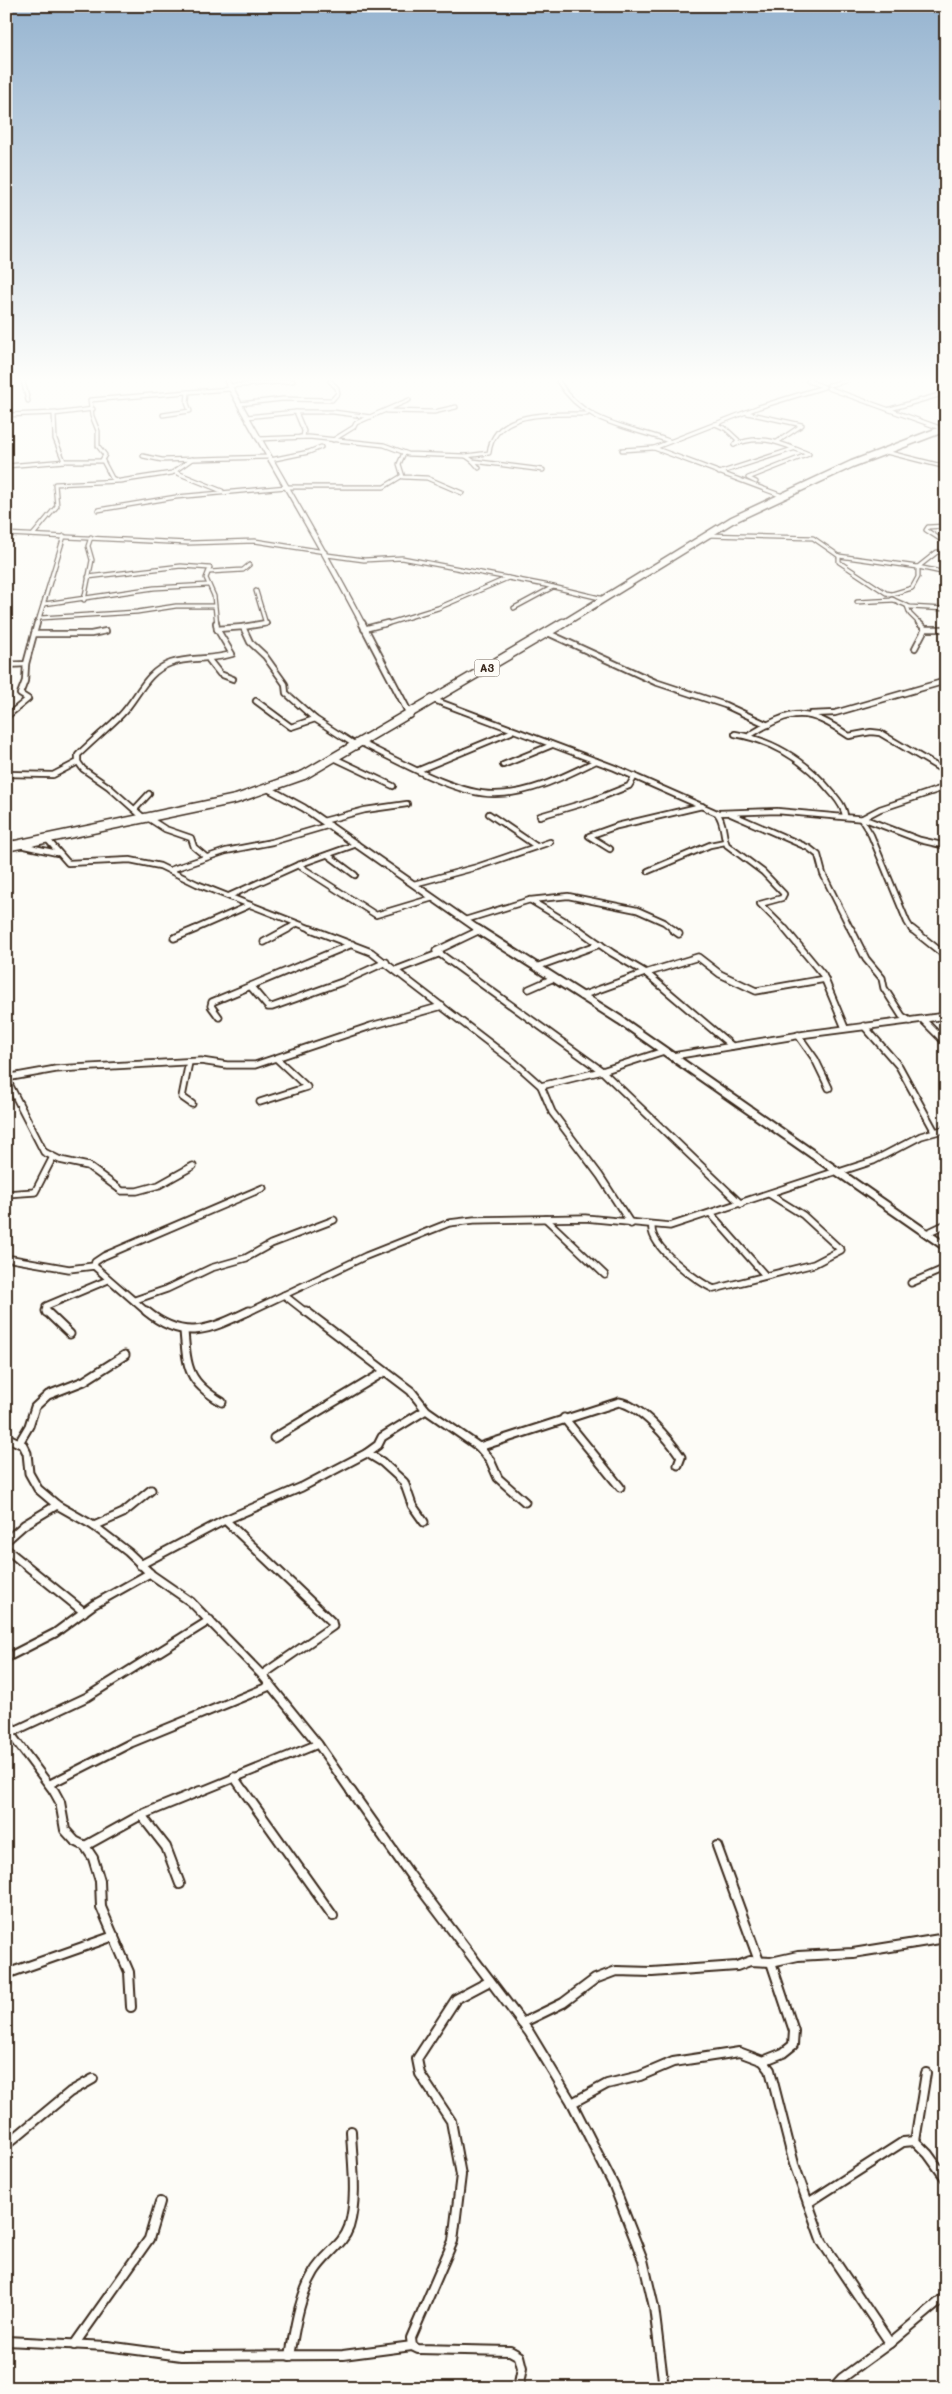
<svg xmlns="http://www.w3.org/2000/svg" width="952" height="2394" viewBox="0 0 952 2394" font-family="Mali,sans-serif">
<rect width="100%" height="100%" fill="#fdfcf7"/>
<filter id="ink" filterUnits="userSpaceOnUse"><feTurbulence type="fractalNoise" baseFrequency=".02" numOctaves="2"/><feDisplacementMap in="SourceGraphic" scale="10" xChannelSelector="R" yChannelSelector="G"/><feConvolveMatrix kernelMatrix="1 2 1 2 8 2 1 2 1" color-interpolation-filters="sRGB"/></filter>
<g filter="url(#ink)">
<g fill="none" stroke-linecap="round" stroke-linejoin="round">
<g stroke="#3b2a1e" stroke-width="5.5">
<g id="minor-far4">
<polyline points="23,381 28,401"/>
<path d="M558 381C584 424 625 425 669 441"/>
<polyline points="808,381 822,386"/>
<polyline points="829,385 845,381"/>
<polyline points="230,386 293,381"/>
<polyline points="828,388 943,429"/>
<polyline points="239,404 283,399 332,400 338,393 337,388 330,381"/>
<polyline points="890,409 946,393"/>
<polyline points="387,411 434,412 456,407"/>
<polyline points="296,412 333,412 371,417"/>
<polyline points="747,413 802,425 777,442"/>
<polyline points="6,415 56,413"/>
<polyline points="163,415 190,411 187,403 188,392 231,389"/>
<polyline points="246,417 296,412 304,431 303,437 300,437"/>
<polyline points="715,424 726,429 738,440 734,445"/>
<path d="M258 439 309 437 384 445 408 454 466 456 489 453C494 408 555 415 587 414"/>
<polyline points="333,440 354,427 356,423 409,400"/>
<path d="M734 445C763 433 781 444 809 454L748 478 756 482"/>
<polyline points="622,450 654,448"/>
<polyline points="882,451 946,467"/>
<polyline points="404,453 399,464 403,477 427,478 462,493"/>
<polyline points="143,456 162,460 269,457"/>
<polyline points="466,456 473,461 543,470"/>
<polyline points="102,460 105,455 98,446 98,431 92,416 90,400 188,392"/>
<polyline points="270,460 309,452 321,447"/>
<polyline points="64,461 55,439 54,414 93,409"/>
<polyline points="473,461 479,468"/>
<polyline points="6,466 66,461 103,461 112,478 116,480"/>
<polyline points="175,472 222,491"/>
<polyline points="719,473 793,449"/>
<polyline points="780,495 654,448 759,407 824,387"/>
<polyline points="98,510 176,497 287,487 384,487 402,476"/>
<polyline points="946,526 928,527 926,530 946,543"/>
<polyline points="6,534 188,543 255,541 325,552"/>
<polyline points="33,535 57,506 55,484 120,481 172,473 192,459"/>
<polyline points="707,535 813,538 839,556 918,567 937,552 946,553"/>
<polyline points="327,555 364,560 402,558 545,585 604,599"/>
<polyline points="839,556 839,562 886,593 892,594 912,588 918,577 918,567 946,573"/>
<polyline points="209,572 243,570 249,565"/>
<polyline points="88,577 181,566 210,568 206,578 214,596 217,625"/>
<polyline points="256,591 266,624 261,625"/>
<polyline points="84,600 92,560 88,546 91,537"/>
<polyline points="894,600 910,607 946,609"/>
<polyline points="857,602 894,600 892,599"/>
<polyline points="44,604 154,588 208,585"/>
<polyline points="907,606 910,614 921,625"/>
<polyline points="514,608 553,587"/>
<polyline points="40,618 137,612 176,606 214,606"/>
<polyline points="37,625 64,536"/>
<polyline points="383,625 438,608 508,578"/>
</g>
</g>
<g stroke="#3b2a1e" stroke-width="8">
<g id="minor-far3">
<polyline points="243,627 266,623"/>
<polyline points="217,629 243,627 250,642 265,656 285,684 286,693 315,719 357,746"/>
<polyline points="364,629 387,623"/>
<polyline points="925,629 946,629"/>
<polyline points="548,633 655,682 725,705 768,725"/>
<polyline points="34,634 91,634 106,631"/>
<polyline points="915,648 925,629 919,623"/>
<polyline points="209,660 220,674 233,679"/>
<polyline points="6,665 26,664 37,623"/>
<path d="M434 700 615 768 717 813C725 823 722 834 727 845L763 872 784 894 782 898 760 904 786 930"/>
<polyline points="256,701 291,727 315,719"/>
<polyline points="811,714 835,713 946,681"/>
<polyline points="6,717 28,699 20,694 25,681 26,664"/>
<path d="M735 734C776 741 807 762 833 794 838 800 845 808 845 817"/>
<path d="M750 735C793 708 808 708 849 736L871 732 880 733 946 772"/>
<path d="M361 743C397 760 456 795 495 794 531 794 565 776 596 761"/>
<polyline points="334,758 393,786"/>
<polyline points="503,765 552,745"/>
<polyline points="419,770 511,732"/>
<polyline points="6,774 53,775 78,762"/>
<polyline points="135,809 149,794"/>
<polyline points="718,813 777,811 865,819 920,840 946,846"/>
<polyline points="489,814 536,846"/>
<polyline points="731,814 809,848 818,855 823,874 851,930"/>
<polyline points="540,816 594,800 629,786 635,776"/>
<polyline points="148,818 165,829 191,838 194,847 206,857"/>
<path d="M145 819 109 787 83 769 78 762V755C92 741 107 729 121 715 138 698 145 672 171 663 188 657 212 660 232 654L217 629 216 623"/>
<polyline points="323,821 365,810 407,804"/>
<polyline points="47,839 68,863 130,860 160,866 197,884 314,930"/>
<polyline points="6,842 57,853"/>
<polyline points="357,844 298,865 376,915 433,898"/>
<polyline points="610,849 589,836 617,826 702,806"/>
<polyline points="328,855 355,875"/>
<polyline points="170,870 226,851 272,842 330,825"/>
<polyline points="648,871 710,845 725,842"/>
<polyline points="414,884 477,867 550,842"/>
<polyline points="229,896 298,865"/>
<polyline points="530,900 580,930"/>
<polyline points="465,920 530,900 568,896 637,910 664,922 674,930"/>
<polyline points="193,930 250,905"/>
<polyline points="286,930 296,924"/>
<polyline points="912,930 907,922 871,835 861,819 880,809 946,787"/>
</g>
</g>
<g stroke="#3b2a1e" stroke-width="9">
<g id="minor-far2">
<polyline points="311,929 371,952 514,1062 541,1086 552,1112 600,1176 631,1224"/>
<polyline points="578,929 612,953 646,973 732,1046"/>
<polyline points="672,929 679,934"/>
<polyline points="785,929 823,975 845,1028"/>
<polyline points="851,929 866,959 882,978 884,988 902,1016 910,1021"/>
<polyline points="912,929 942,953"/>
<polyline points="480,930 436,951 602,1071 741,1204"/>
<polyline points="174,938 196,929"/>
<polyline points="264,942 288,929"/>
<polyline points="946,951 942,953 946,959"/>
<polyline points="536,967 600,944"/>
<polyline points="396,970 438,954"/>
<polyline points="646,973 698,957 720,974 756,991 825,979"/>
<polyline points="251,987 268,1007 272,1007 342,982 386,962"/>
<polyline points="529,989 554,978"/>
<polyline points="581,996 645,973"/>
<polyline points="219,1017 211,1006 212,1002 352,944"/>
<polyline points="923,1020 946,1043"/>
<polyline points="864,1026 899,1066 934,1130"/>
<polyline points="798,1035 815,1059 829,1088"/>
<polyline points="673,1056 807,1034 946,1016"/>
<polyline points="189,1062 182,1097 192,1104"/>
<polyline points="6,1078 56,1069 201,1061 227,1065 255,1065 371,1026 442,1006"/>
<polyline points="6,1078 44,1152 60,1160 88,1166 122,1191 137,1191 159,1185 193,1166"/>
<polyline points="541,1086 602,1071 664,1051"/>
<polyline points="260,1102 307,1087 277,1059"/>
<polyline points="943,1166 946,1168"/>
<polyline points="839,1172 873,1161 921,1136 946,1129"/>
<polyline points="6,1194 35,1192 53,1157"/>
<polyline points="711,1214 764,1274"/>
<polyline points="546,1219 605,1275"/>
<path d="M652 1226C649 1246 697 1282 714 1289L814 1264 841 1250 803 1215 769 1194"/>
<polyline points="927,1233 946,1224"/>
<polyline points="6,1258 69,1269 94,1266 95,1262 104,1256 263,1188"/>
<polyline points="94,1266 148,1313"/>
<polyline points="911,1283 946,1268"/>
<polyline points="135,1300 167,1289 211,1268 246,1258 271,1244 334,1220"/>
<polyline points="46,1313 46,1306 108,1280"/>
<polyline points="246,1313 284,1295"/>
<polyline points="307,1313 284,1295 366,1256 449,1223 474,1220 585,1218 670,1226 837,1171"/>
</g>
</g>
<g stroke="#3b2a1e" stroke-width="11">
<g id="minor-far1">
<polyline points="46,1311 70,1334"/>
<path d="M146 1311C184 1342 209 1330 249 1311"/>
<path d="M306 1311 411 1391 426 1410 479 1447 619 1402C641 1406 669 1439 681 1457L678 1465"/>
<path d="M184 1331C187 1369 188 1382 222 1402"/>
<polyline points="564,1418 620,1487"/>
<polyline points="6,1437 23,1445 27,1453 29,1473 38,1489 57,1505 94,1526 128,1552 152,1575 191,1602 262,1675 318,1744 352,1793"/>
<polyline points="274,1438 384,1372"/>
<polyline points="19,1443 29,1426 35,1407 48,1395 84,1381 125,1355"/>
<polyline points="479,1447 490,1460 498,1478 525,1502"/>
<polyline points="225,1520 332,1622 333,1626 262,1675"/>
<polyline points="424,1522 412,1505 404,1482 382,1462 367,1453 378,1445 382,1437 426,1410"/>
<polyline points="94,1526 123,1513 151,1490"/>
<polyline points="6,1541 24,1525 57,1505"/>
<polyline points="6,1549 84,1612"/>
<polyline points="140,1565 225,1520 302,1487 367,1453"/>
<polyline points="6,1658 55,1633 93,1605 150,1573"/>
<polyline points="6,1718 14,1732"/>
<polyline points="10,1733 55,1793"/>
<polyline points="6,1735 87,1697 210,1620"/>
<polyline points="234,1777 245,1793"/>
<polyline points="50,1784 131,1743 270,1686"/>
<polyline points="197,1793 318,1744"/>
</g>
</g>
<g stroke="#3b2a1e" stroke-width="12">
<g id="minor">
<polyline points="54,1791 60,1802 65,1830 75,1841 85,1846 93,1858 100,1881 101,1907 129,1972 131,2007"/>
<polyline points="244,1791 333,1916"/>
<polyline points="351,1791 411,1876 529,2032 572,2103 614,2186 643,2260 654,2307 664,2388"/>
<polyline points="141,1815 166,1847 180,1884"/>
<polyline points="85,1846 141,1815 200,1791"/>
<polyline points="717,1846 759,1961"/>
<polyline points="6,1974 114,1936"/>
<polyline points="490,1981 456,1999 417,2059 420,2074 451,2121 461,2175 453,2241 411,2338 412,2346 418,2349 510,2351 519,2356 522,2368 518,2388"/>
<polyline points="522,2023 563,2003 595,1979 616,1971 652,1972 737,1966 750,1961 771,1962 798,1956 853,1953 946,1938"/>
<polyline points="763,2061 783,2053 793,2045 794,2031 771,1962"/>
<polyline points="572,2103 607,2084 640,2076 673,2062 739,2052 763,2061 770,2070 794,2164 822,2242 890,2343"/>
<polyline points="915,2141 926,2073"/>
<polyline points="6,2145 70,2092 93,2079"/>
<polyline points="808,2203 903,2142 915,2141 928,2154 946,2179"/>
<polyline points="6,2341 107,2346 181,2356 343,2355 412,2346"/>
<polyline points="74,2345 149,2239 160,2202"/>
<path d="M290 2356C295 2328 299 2297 314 2272 324 2255 343 2245 349 2227 358 2197 352 2161 351 2131"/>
<polyline points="833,2388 842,2378 890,2343 946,2296"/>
</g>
</g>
<g stroke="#3b2a1e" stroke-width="7">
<path id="tertiary-far2" d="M227 381C271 463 320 542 363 625"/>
</g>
<g stroke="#3b2a1e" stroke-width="9">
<g id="tertiary-far1">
<polyline points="362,623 410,715"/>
<polyline points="269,789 304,808 479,930"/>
</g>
</g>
<g stroke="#3b2a1e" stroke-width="11">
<polyline id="tertiary" points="477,929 620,1020 946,1247"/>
</g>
<g stroke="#3b2a1e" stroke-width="9">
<polyline id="trunk-far1" points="561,625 732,520 852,464 946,428"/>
</g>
<g stroke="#3b2a1e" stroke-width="11">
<polyline id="trunk" points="6,847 236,799 304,775 563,623"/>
</g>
<use href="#minor-far4" stroke="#fdfcf7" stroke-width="3"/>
<use href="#minor-far3" stroke="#fdfcf7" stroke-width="4.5"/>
<use href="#minor-far2" stroke="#fdfcf7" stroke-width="5.5"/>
<use href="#minor-far1" stroke="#fdfcf7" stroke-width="7"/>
<use href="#minor" stroke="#fdfcf7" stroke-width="8"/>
<use href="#tertiary-far2" stroke="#fdfcf7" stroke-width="4.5"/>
<use href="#tertiary-far1" stroke="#fdfcf7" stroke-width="5.5"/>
<use href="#tertiary" stroke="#fdfcf7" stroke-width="7"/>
<use href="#trunk-far1" stroke="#fdfcf7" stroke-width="6"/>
<use href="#trunk" stroke="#fdfcf7" stroke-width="8"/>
</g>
</g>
<linearGradient id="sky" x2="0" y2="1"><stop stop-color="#96b4d0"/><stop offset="0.53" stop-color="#fefefb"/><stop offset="1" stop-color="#fefefb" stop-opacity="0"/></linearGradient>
<rect width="952" height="716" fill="url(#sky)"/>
<g text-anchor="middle" stroke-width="5" stroke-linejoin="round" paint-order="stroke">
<rect fill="#fdfcf7" stroke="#75695f" stroke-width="1" x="474.5" y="659.5" width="25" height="17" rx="4"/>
<g font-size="11" font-weight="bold" fill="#3b2a1e">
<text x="487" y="672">A3</text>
</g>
</g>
<rect width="952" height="2394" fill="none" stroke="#fdfcf7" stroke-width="25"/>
<rect x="12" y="12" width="927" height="2369" fill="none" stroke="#3b2a1e" stroke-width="2" filter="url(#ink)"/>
</svg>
